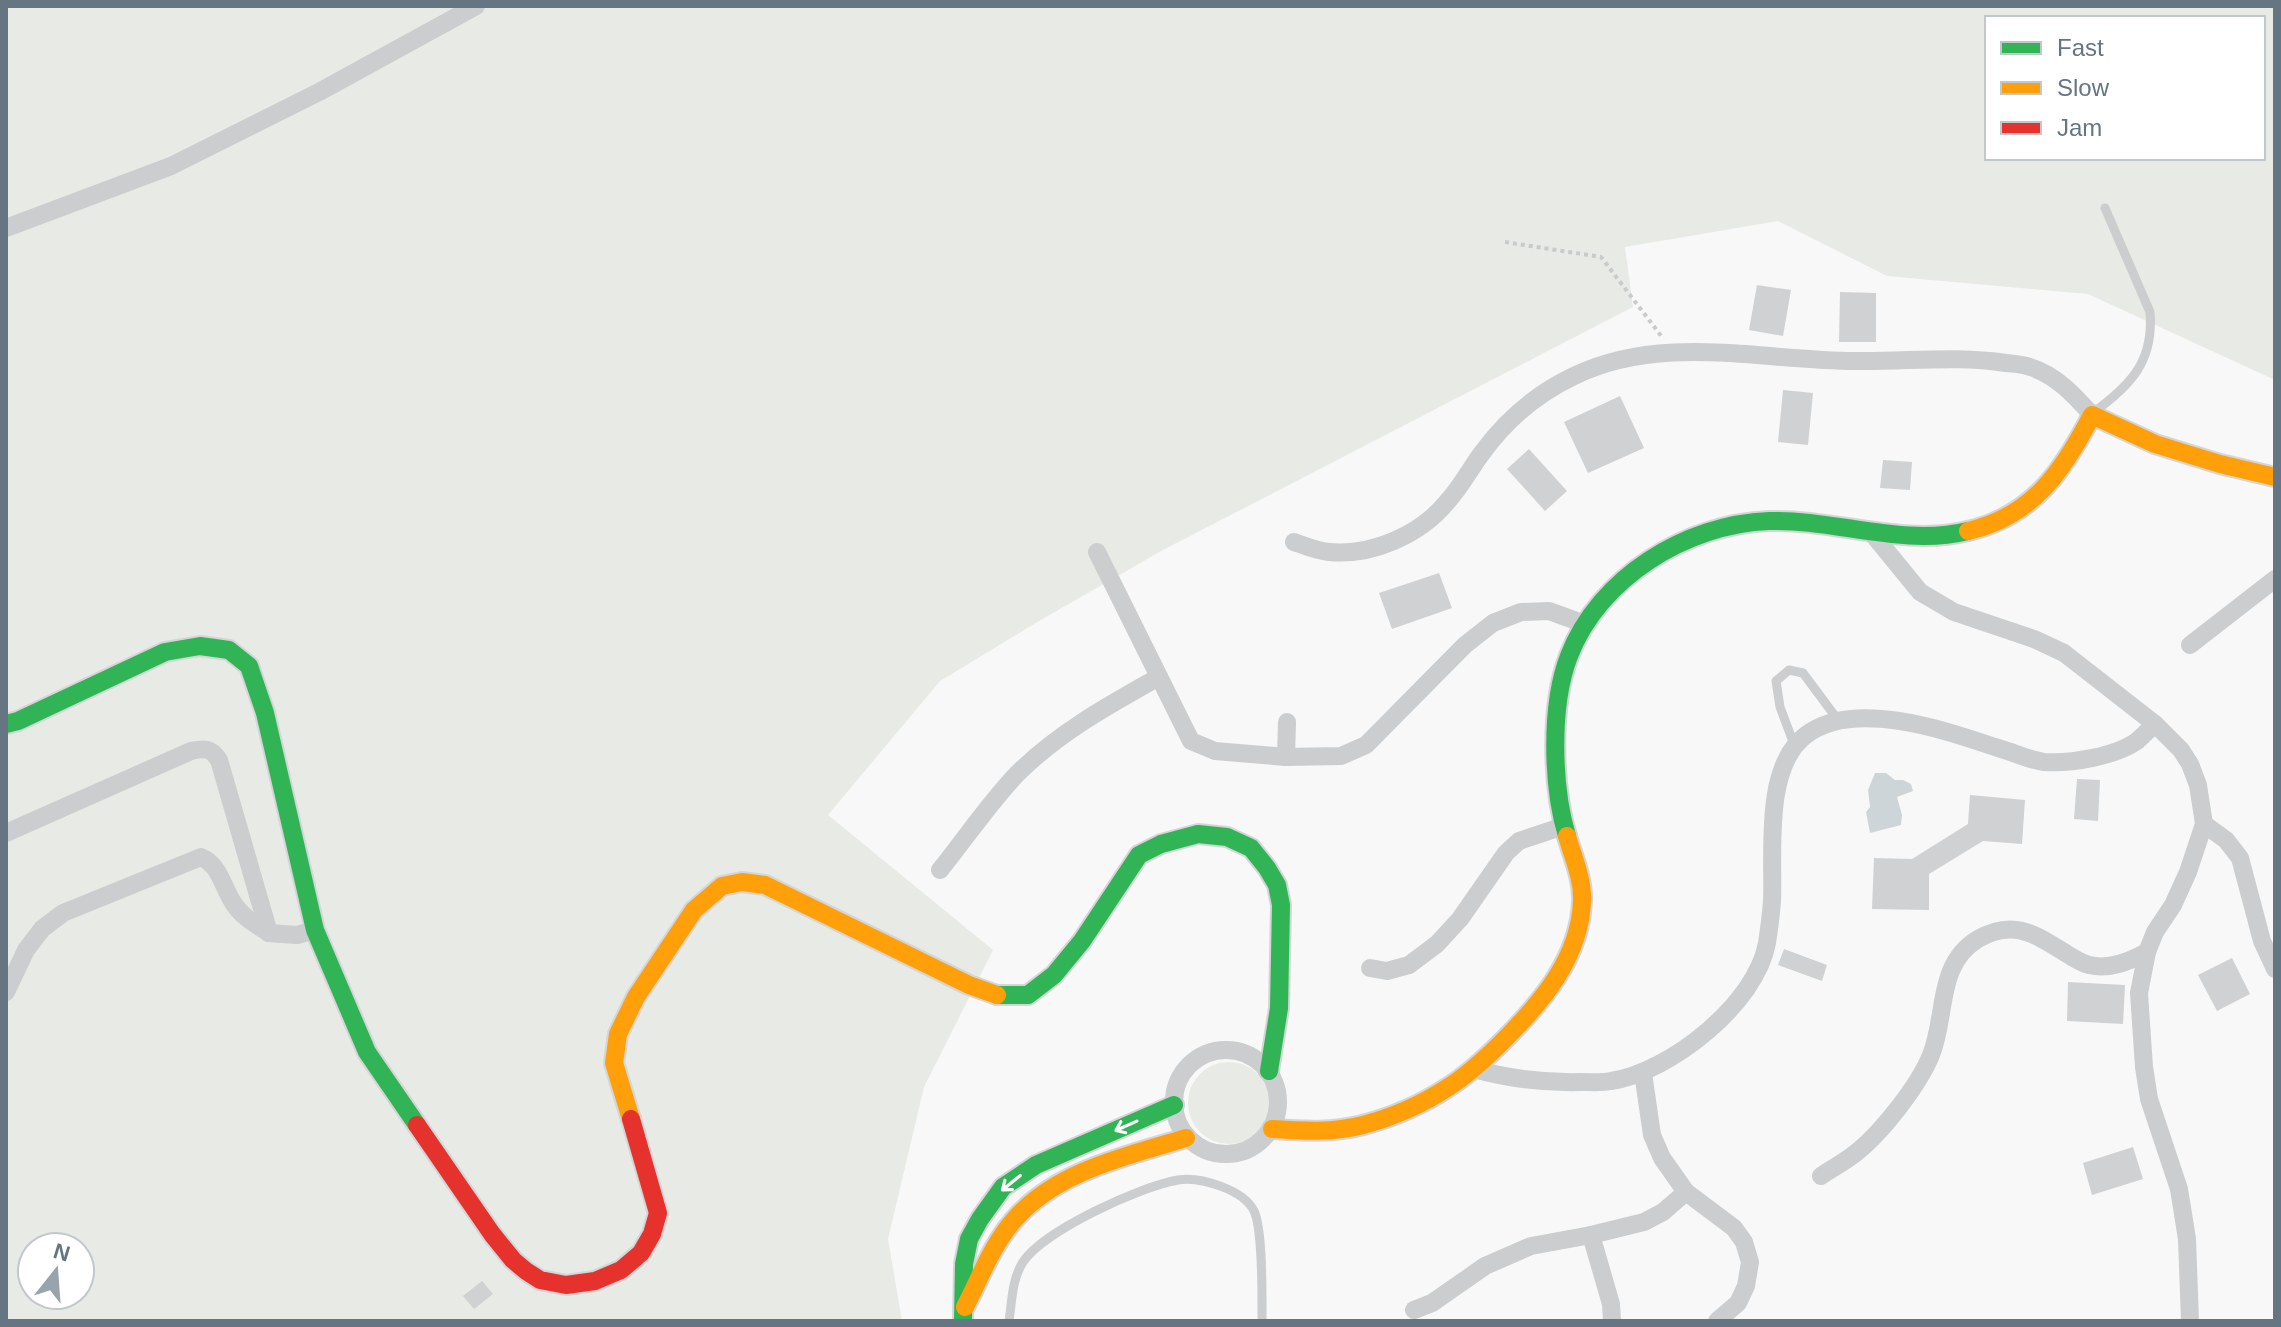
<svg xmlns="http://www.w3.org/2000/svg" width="2281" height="1327" viewBox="0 0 2281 1327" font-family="Helvetica,sans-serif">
<rect width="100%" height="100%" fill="#f8f8f8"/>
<g fill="#e7eae5" fill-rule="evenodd">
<path d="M6 6H2275V380L2088 294 1887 276 1778 221 1625 247 1633 307 1163 550 1039 621 940 681 828 815 993 950 924 1087 888 1239 902 1321H6ZM1987 18H2263V158H1987ZM32 1247H80V1295H32Z"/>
<circle cx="1229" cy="1103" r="41"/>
</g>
<polygon fill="#ced5d8" points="1875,773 1886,773 1895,780 1903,780 1911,784 1913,791 1897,797 1902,815 1901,825 1870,833 1866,812 1870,807 1868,790"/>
<g fill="#cfd1d2">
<polygon points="1757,285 1791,290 1783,336 1749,330"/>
<polygon points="1840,292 1876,293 1876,342 1839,342"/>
<polygon points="1783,390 1813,393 1808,445 1778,442"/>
<polygon points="1620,396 1644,448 1588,473 1564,422"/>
<polygon points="1529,449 1567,491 1545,511 1507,469"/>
<polygon points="1883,460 1912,462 1910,490 1880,488"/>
<polygon points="1439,573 1452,608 1392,629 1379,593"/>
<polygon points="2077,779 2100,780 2098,821 2074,819"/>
<polygon points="1970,795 2025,800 2022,844 1983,841 1929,874 1929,910 1872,909 1874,858 1912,859 1968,824"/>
<polygon points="1784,949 1827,965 1822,981 1778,965"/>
<polygon points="2232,958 2250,994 2217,1011 2198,975"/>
<polygon points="2068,982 2125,985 2123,1024 2067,1021"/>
<polygon points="2133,1147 2143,1179 2092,1195 2083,1163"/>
<polygon points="482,1281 493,1294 474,1309 463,1296"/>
</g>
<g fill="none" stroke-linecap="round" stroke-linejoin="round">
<g stroke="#d4d5d6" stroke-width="22">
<g id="fast">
<polyline points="6,724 18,721 165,652 200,646 229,650 249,666 265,713 315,930 367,1052 417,1125"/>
<path d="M1567 836C1552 786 1550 705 1569 656 1599 578 1686 524 1769 521 1835 519 1903 547 1968 531"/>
<polyline points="997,995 1028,995 1054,975 1082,941 1139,855 1161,844 1198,834 1227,837 1251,848 1267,868 1277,885 1281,905 1279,1008 1269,1071"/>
<polyline points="963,1321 964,1264 969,1239 980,1219 1003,1187 1036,1165 1174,1105"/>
</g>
</g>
<g stroke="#d4d5d6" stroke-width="22">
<g id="slow">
<path d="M1968 531C2033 516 2063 471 2092 415L2155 444 2220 464 2275 477"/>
<polyline points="631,1119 614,1063 618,1034 636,997 694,910 722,886 742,882 765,885 969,985 997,995"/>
<path d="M1272 1129C1303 1131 1333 1133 1363 1125 1393 1117 1421 1105 1447 1088 1468 1075 1485 1059 1503 1041 1541 1003 1580 958 1582 901 1583 879 1573 857 1567 836"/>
<path d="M965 1307C980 1278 992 1245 1014 1220 1056 1171 1127 1156 1186 1138"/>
</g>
</g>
<g stroke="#d4d5d6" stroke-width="22">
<polyline id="jam" points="417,1125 492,1234 513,1260 526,1271 540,1280 566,1285 595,1281 621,1270 641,1253 652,1234 658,1213 631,1119"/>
</g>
<polyline stroke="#c9cacb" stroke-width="4" stroke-dasharray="4 4" stroke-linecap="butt" points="1505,242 1601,257 1662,337"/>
<g stroke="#cbcdce" stroke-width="9">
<path d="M2094 412C2131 385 2154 361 2150 312L2105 208"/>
<polyline points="1795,747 1780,707 1776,681 1789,670 1803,673 1838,720"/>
<path d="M1009 1321C1012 1301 1012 1279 1023 1262 1043 1231 1141 1186 1178 1180 1200 1176 1244 1190 1254 1211 1263 1229 1262 1298 1262 1321"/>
</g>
<g stroke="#cbcdce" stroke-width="18">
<polyline points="6,228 171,166 319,92 476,6"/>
<polyline points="1871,532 1920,592 1954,612 2034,639 2064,653 2155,724 2181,750 2190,764 2198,785 2204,824 2188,872 2173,905 2155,932 2147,952 2139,993 2144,1067 2149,1099 2179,1189 2187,1239 2190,1321"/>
<path d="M1294 542C1305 546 1317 551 1329 552 1372 556 1420 535 1447 502 1461 487 1470 469 1482 453 1506 420 1538 393 1574 376 1663 333 1762 361 1855 361 1906 362 1956 355 2006 363 2014 364 2023 364 2030 367 2056 375 2074 395 2092 415"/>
<polyline points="1097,552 1191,741 1215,751 1286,757"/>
<polyline points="2190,645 2275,579"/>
<polyline points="1287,722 1286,757 1341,756 1366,745 1465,645 1493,623 1521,612 1549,611 1585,624"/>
<polyline points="2204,824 2226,840 2240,858 2262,941 2275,969"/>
<path d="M6 833 191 751C205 748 211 748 219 760L269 933 297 935 315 930"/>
<path d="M940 870C965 839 990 802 1017 774 1058 733 1109 705 1159 677"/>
<polyline points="1370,968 1387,971 1409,965 1437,944 1460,919 1506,853 1519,841 1564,826"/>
<path d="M6 992 26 950 42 929 63 913 201 857C221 866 222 887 234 904 242 917 257 925 269 933"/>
<circle cx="1226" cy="1102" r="52"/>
<path d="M1474 1069C1510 1079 1544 1083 1581 1082 1591 1082 1602 1083 1611 1081 1670 1072 1756 1004 1767 943 1769 930 1771 915 1772 901 1774 854 1763 767 1806 735 1854 698 1947 731 1998 748 2013 752 2029 760 2044 762 2071 764 2116 756 2137 741 2143 736 2149 729 2155 724"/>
<polyline points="1643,1073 1652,1135 1662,1158 1686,1192 1734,1228 1744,1242 1750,1262 1746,1286 1738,1303 1717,1321"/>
<path d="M1821 1176C1833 1168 1846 1161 1857 1152 1882 1132 1919 1085 1931 1055 1947 1016 1936 964 1978 939 2014 918 2036 935 2067 954 2074 958 2081 963 2089 965 2110 970 2130 961 2147 952"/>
<polyline points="1591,1235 1611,1304 1612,1321"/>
<polyline points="1414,1310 1432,1303 1485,1266 1531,1246 1591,1235 1644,1222 1663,1212 1686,1192"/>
</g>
<use href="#fast" stroke="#30b455" stroke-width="18"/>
<use href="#slow" stroke="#ff9f0a" stroke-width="18"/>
<use href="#jam" stroke="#e5322d" stroke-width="18"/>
</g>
<defs><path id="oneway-shaft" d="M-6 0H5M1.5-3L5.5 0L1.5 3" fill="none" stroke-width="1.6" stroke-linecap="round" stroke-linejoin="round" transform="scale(2)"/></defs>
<g stroke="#fff">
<use href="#oneway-shaft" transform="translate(1126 1126) rotate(156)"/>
<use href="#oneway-shaft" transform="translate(1011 1183) rotate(141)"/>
</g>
<rect width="2281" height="1327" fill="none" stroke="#657581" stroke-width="16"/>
<rect x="1985" y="16" width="280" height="144" fill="#ffffff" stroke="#c1c8cd" stroke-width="2"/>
<rect x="2001" y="42" width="40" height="12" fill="#30b455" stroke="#c1c8cd" stroke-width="2"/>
<text x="2057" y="56" font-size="24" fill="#657581">Fast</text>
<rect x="2001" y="82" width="40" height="12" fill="#ff9f0a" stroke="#c1c8cd" stroke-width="2"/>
<text x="2057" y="96" font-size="24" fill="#657581">Slow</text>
<rect x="2001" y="122" width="40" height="12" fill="#e5322d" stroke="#c1c8cd" stroke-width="2"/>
<text x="2057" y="136" font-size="24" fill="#657581">Jam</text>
<g transform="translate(56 1271) rotate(17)"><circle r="38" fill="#ffffff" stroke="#c1c8cd" stroke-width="2"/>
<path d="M0-6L14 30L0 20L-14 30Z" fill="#98a3ab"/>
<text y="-12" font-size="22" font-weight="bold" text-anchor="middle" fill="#657581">N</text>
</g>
</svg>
